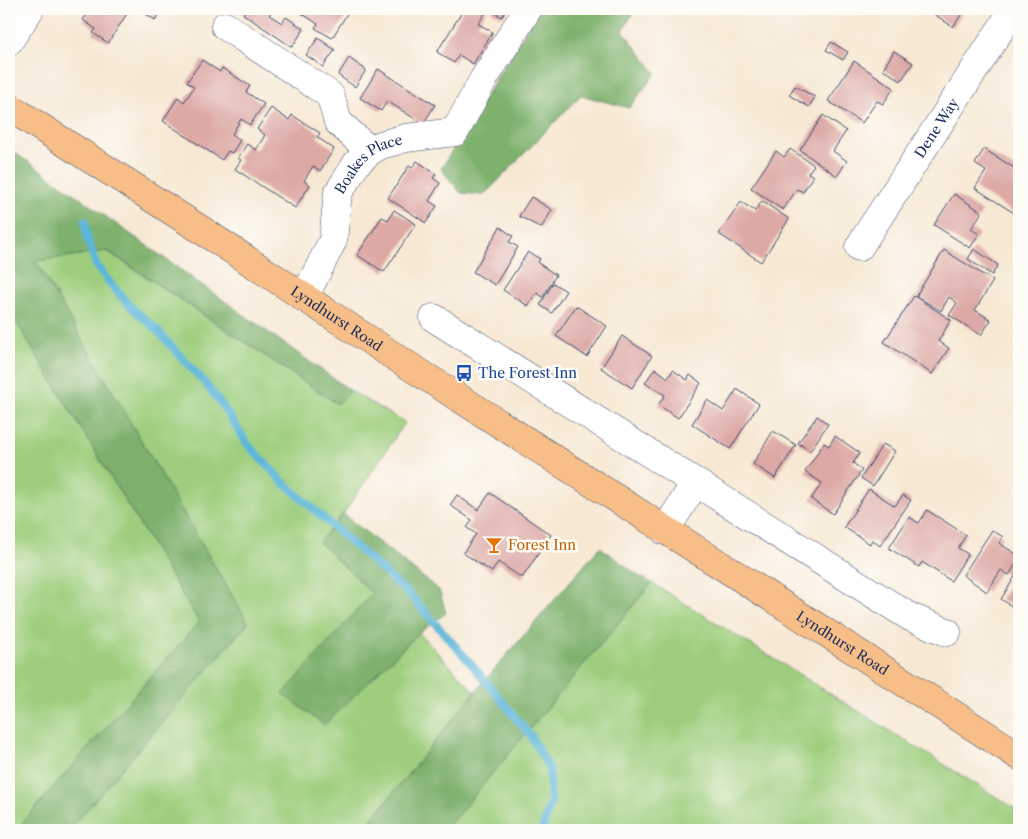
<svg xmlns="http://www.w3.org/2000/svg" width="1028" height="839" viewBox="0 0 1028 839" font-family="'Libre Caslon Text',serif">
<rect width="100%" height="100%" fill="#fdfcf7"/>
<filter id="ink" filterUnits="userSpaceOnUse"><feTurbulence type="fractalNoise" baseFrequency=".02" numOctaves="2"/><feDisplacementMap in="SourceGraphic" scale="10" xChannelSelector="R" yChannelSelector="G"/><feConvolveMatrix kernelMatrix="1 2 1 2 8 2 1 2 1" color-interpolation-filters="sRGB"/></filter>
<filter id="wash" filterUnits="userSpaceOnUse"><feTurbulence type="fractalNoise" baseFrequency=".0096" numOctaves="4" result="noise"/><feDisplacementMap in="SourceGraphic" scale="20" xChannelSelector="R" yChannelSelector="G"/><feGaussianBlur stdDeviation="1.12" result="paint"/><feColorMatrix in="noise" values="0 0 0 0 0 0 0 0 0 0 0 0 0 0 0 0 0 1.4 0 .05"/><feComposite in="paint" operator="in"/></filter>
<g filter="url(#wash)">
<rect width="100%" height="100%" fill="#f7e8d3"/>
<g fill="#9ece7d" stroke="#5c7e6e">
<polygon points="107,251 338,404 351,391 405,423 343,514 319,542 372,593 324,725 419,633 475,692 363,830 69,830 248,623 36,261"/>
<polygon points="9,310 199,622 16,830 9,830"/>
<polygon points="652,583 1019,811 1019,830 445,830"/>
</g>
<g fill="#7eb16c" stroke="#4c7065">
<polygon points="539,9 635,9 623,31 656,73 629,108 581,95 484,195 461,193 441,169"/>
<polygon points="9,149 39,169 351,391 338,404 108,251 36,261 248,623 69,830 16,830 199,622 9,310"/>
<polygon points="343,514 439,590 446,613 419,633 324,725 283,694 372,593 319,542"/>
<polygon points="600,547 639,576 652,583 445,830 363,830 475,692"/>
</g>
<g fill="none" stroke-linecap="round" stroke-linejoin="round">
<polyline stroke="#5cb6d9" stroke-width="8" points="85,221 87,238 96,265 114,288 133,309 155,328 205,383 224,408 249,446 282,481 410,595 473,666 530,735 549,768 551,800 542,830"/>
</g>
<g id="blocks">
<g fill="#dda9a5">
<polygon points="91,9 130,9 108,43 93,33 96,29 83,20"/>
<polygon points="141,9 162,9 155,20 140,10"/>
<polygon points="246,9 273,9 269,15 282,23 286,17 304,29 292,47 243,14"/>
<polygon points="304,9 350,9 332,38 315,28 318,24 301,13"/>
<polygon points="464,9 488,9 478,24 493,32 473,64 459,55 454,63 437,52"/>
<polygon points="488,9 507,9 502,17"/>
<polygon points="929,9 965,9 953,27 928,10"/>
<polygon points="318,38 335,50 323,67 306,55"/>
<polygon points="831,42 848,52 843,60 826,50"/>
<polygon points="894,51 913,63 901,81 883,69"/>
<polygon points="349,58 366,70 355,87 338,75"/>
<polygon points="202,60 220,72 222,68 250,86 246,92 264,104 250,125 241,119 232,134 240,140 232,153 228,151 222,160 163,121 178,97 184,102 194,87 187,82"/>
<polygon points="854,61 894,88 883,104 877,101 862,123 828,101"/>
<polygon points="378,69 435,105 423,124 387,101 381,111 360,98"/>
<polygon points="795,86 815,97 809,107 789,95"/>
<polygon points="271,108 289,120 292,115 320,133 317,137 334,149 320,171 313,166 304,181 310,185 295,208 235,169 241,160 238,158 247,144 256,150 265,135 257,129"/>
<polygon points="823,115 846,131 833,151 847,161 837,176 800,150"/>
<polygon points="790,149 814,165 808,173 813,176 803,192 797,189 783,210 751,188 776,151 784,157"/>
<polygon points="984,149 1019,171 1019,206 1014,213 975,188 986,171 975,164"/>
<polygon points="417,161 436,174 433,178 440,183 429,201 437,206 426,223 388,198 409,166 412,168"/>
<polygon points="954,194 982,212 971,229 979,234 970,248 934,225"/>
<polygon points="531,197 552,210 541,228 519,216"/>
<polygon points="762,201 789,219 761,262 719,234 741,202 755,211"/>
<polygon points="394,210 416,224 384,272 357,255 382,217 388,220"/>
<polygon points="500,227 513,236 509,242 518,247 495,285 473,272"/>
<polygon points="974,249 998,265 992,275 968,259"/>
<polygon points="944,250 993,281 975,310 991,320 981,335 949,315 957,303 949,297 941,311 916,296"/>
<polygon points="528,252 540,259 538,263 556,275 543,297 537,293 528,306 503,290"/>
<polygon points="553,283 566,291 552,313 540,305"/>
<polygon points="914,296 951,320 938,341 949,348 932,374 884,342"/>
<polygon points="576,306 607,326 587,357 556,336"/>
<polygon points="622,336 652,356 632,388 601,368"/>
<polygon points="655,368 668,378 673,370 687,380 690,375 701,383 678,418 658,405 665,395 645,383"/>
<polygon points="737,389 759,404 730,449 692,424 707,400 723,411"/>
<polygon points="817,416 828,424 810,451 798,443"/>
<polygon points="773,431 796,445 775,478 753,464"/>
<polygon points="835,436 860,453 853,463 862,470 833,514 811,499 822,483 805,472 824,443 829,446"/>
<polygon points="883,444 895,451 873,486 861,478"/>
<polygon points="869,489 895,506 903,495 911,500 880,546 872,540 870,544 844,527"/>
<polygon points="490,493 551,535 522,578 498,562 492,572 463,553 476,534 467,528 472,520 450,505 457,495 478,510"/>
<polygon points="927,510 966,535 958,548 968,554 951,581 922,562 919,567 889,548 909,517 919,523"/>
<polygon points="992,530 1003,537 999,543 1019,556 1019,559 1009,575 1001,570 987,592 963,575"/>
<polygon points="1019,570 1019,611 1001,599"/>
</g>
</g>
</g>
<g filter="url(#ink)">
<use href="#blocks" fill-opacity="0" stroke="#3c4b70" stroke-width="1"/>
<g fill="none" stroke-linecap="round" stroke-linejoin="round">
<g stroke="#3c4b70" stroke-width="29">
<g id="minor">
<polyline points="225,26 330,95 338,122 370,151"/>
<polyline points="9,41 30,9"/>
<path id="s1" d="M859 247 1014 9"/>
<path id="s2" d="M304 298 333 240 338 193 357 163 370 151 381 145 406 138 455 132 483 80 528 9"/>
<polyline points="434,318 910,617 947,632"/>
<polyline points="665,531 695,483"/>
</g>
</g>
<g stroke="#3c4b70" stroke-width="29">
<g id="major">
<path id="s3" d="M9 107 200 229 389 353 1019 756"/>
</g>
</g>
<use href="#minor" stroke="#fff" stroke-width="28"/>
<use href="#major" stroke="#f7be88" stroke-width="28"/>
</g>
</g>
<defs>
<g id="bus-bare" transform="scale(1.35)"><path d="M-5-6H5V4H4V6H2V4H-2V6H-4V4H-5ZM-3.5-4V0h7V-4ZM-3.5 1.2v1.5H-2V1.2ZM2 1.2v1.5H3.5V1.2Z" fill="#1a4fb4" stroke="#fdfcf7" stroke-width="2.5" paint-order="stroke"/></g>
<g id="bar-bare" transform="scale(1.35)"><path d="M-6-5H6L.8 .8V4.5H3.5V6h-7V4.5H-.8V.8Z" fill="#e8710a" stroke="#fdfcf7" stroke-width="2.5" paint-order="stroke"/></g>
</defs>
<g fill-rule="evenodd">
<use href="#bus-bare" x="464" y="373"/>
<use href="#bar-bare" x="494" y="545"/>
</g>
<g text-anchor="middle" stroke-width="5" stroke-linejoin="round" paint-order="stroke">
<g font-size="14" fill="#1b2f5e" stroke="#fdfcf7">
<text dy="5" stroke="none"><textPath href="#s1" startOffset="142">Dene Way</textPath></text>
<text dy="5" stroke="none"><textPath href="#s2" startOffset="156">Boakes Place</textPath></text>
<text dy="5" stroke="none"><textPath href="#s3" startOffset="390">Lyndhurst Road</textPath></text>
<text dy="5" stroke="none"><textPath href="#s3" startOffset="991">Lyndhurst Road</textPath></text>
</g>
<g font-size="14" fill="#164399" stroke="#fdfcf7" text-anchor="start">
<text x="478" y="378">The Forest Inn</text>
</g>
<g font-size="14" fill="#c56008" stroke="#fdfcf7" text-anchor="start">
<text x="508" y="550">Forest Inn</text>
</g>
</g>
<rect width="1028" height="839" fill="none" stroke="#fdfcf7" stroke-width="30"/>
</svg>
